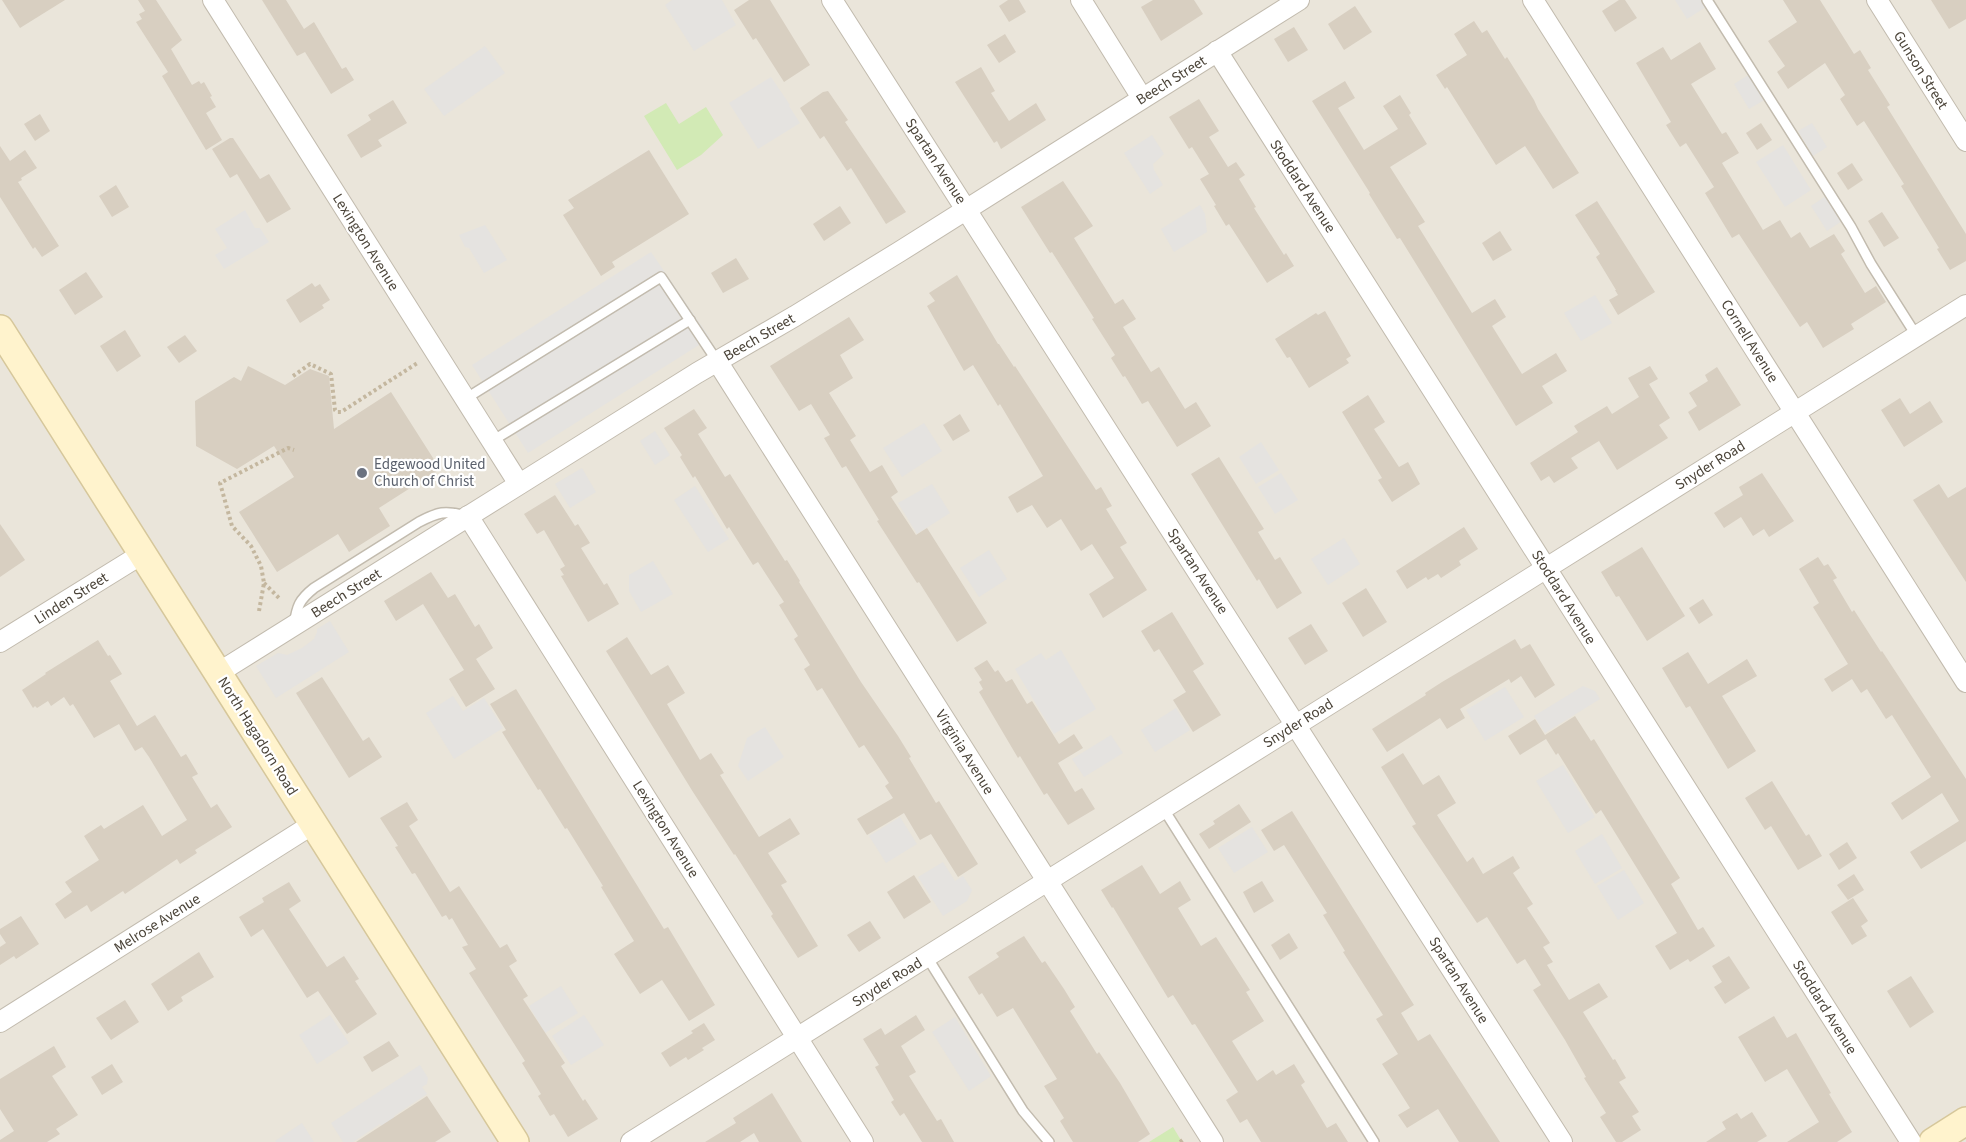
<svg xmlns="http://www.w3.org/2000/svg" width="1966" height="1142" viewBox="0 0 1966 1142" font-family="'Source Sans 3',sans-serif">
<rect width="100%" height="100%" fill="#f6f3ec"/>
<g fill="#eae5da">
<polygon points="0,0 1966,0 1966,1142 520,1142 0,320"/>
<polygon points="0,349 505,1142 0,1142"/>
</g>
<g fill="#d2eab5">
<polygon points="666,103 679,124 706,107 723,135 701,155 677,170 644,116"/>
<polygon points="1173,1127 1182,1142 1149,1142"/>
</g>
<g fill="#e5e3e0">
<polygon points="672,0 722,0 736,25 694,51 665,5"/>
<polygon points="1675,0 1702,0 1706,7 1687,19"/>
<polygon points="485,46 505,73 444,116 424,89"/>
<polygon points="1750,74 1766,99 1749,109 1734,84"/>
<polygon points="771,77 790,105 789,106 800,123 758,149 729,103"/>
<polygon points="1812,123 1827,147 1813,156 1798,131"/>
<polygon points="1152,135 1164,154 1153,164 1154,170 1163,185 1150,194 1124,153"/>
<polygon points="1783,145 1811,190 1785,207 1756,162"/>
<polygon points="1826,196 1842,221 1827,231 1811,206"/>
<polygon points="1200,205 1205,214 1207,232 1174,252 1161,229"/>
<polygon points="245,210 255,228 260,228 269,242 224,269 215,255 227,248 215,229"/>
<polygon points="485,225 507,260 484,273 469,248 465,247 459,235"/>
<polygon points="651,252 710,338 528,453 472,365"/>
<polygon points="1595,295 1612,323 1581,341 1564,313"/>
<polygon points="924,423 942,451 902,477 883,448"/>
<polygon points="655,431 670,455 655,465 640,441"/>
<polygon points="1261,442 1279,470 1256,484 1239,457"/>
<polygon points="582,468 596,492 570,508 555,484"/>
<polygon points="1281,473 1298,500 1275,514 1258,487"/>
<polygon points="932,484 950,513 917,534 898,503"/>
<polygon points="695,486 729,539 708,552 674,500"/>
<polygon points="1344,538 1360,564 1328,585 1311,559"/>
<polygon points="989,550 1007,579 979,597 960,568"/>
<polygon points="653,561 673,594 641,612 629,591 629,575"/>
<polygon points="330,621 349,652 276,698 256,666 278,653 287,655 302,648 314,639 317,632 317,629"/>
<polygon points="1061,650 1096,709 1054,734 1015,669 1041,653 1046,660"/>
<polygon points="1583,686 1595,691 1600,699 1545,733 1534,716"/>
<polygon points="1505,687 1524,717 1485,741 1466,710"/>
<polygon points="453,696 463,711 484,698 503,728 454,759 426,713"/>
<polygon points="1176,708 1190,730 1155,752 1141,730"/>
<polygon points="765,727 784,757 748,781 738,766 747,738"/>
<polygon points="1111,735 1123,753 1084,777 1072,759"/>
<polygon points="1563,765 1595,817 1568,833 1536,781"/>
<polygon points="900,817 917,844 886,863 869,836"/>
<polygon points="1252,827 1268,852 1234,873 1218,848"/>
<polygon points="1602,834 1622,868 1595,884 1575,851"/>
<polygon points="943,862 955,881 963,876 972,890 967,901 943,916 918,877"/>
<polygon points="1624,870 1644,903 1618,920 1597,886"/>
<polygon points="561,986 578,1013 545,1033 529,1006"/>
<polygon points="330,1015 349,1043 317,1064 299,1035"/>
<polygon points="584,1015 604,1045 571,1065 552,1036"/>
<polygon points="955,1017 991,1076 969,1091 932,1032"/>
<polygon points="420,1065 428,1078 427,1084 422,1087 427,1094 394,1116 410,1142 392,1142 380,1124 353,1142 343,1142 331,1123"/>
<polygon points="302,1123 314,1142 276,1142 275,1141"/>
</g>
<g fill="#d8cfc1">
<polygon points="2,0 65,0 20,28"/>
<polygon points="138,0 156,0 182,40 171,49 192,85 199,81 201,84 204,82 212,96 210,97 216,107 206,113 222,140 206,150 162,76 168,72 136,22 142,19 139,14 145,11"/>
<polygon points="262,0 286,0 304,29 314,22 342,69 346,67 354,80 331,94 305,52 297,56"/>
<polygon points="749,0 770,0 810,65 784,82 756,38 753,40 734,10"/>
<polygon points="1008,0 1019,0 1026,12 1009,22 999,6"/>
<polygon points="1153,0 1194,0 1203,14 1161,41 1141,7"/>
<polygon points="1619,0 1625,0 1637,18 1615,32 1602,11"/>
<polygon points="1783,0 1820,0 1854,54 1860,50 1871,68 1868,70 1890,105 1887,107 1966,234 1966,261 1950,270 1937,249 1939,248 1901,186 1904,184 1864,121 1857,126 1840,99 1845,95 1825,63 1788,89 1777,72 1785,66 1768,41 1797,22"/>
<polygon points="1931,0 1966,0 1966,19 1949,29"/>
<polygon points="1355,6 1372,32 1344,50 1328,24"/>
<polygon points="1474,21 1482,33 1487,30 1505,59 1507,57 1534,100 1538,109 1579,173 1553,189 1525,146 1496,165 1447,87 1445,89 1436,75 1467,55 1454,34"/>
<polygon points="1294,27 1308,50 1288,62 1274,39"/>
<polygon points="1005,34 1016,52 999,63 987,45"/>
<polygon points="1700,42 1716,69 1691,84 1722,134 1726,132 1739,153 1722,163 1763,230 1780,220 1791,238 1800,232 1810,248 1834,234 1845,251 1841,254 1865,293 1876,286 1886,302 1851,324 1854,329 1823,348 1807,322 1800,327 1739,234 1732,238 1705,193 1714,187 1686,143 1680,147 1666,125 1671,122 1636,63 1663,47 1671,60"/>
<polygon points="981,67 995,91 991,93 1009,121 1036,103 1046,120 1001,149 997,141 994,143 955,82"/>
<polygon points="1345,81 1355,98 1338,108 1364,150 1398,129 1383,106 1400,95 1411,113 1409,115 1427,144 1390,167 1425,222 1418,226 1472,313 1495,299 1506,317 1492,326 1522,374 1556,353 1567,371 1542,386 1553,403 1516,426 1400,238 1397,239 1369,194 1370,193 1312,101"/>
<polygon points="828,91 848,120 845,122 906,212 886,224 851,168 847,171 824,136 820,139 800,108 823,92"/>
<polygon points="1199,99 1219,131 1209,137 1228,167 1236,162 1245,175 1239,179 1256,207 1254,208 1284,255 1286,253 1294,266 1267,283 1229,224 1226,226 1214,206 1216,205 1200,179 1209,174 1192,147 1189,149 1169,117"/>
<polygon points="393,100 407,123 378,140 382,146 361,158 347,135 371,120 368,115"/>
<polygon points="40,114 50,131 35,141 24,124"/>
<polygon points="1761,123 1772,140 1757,150 1746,133"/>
<polygon points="230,138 233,138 260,179 269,174 291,209 267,223 237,174 230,178 212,149"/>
<polygon points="0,146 10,161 25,150 37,168 21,178 22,180 18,182 59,246 42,257 35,247 33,249 0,197"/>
<polygon points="649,150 689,214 612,262 615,267 601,276 563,215 574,208 568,200"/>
<polygon points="1852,163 1863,180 1848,190 1837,173"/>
<polygon points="1063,181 1093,226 1074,238 1115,304 1123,299 1136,319 1123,327 1151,372 1159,367 1185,409 1196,402 1211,426 1177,447 1148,401 1142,404 1125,376 1123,377 1111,358 1115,355 1092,319 1094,318 1052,252 1050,253 1021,207"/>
<polygon points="116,185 129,207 112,217 99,196"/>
<polygon points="1597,201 1655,292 1618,315 1609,300 1618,295 1615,290 1616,290 1596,257 1600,254 1575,215"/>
<polygon points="840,206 851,223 824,241 813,224"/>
<polygon points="1882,212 1899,238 1884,247 1868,221"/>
<polygon points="1500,231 1512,250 1493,261 1482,243"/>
<polygon points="736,258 749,279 723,293 711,273"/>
<polygon points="86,272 103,297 75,315 59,290"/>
<polygon points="957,275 998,344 999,344 1014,367 1015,366 1096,490 1101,487 1112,506 1106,509 1127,543 1120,547 1147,590 1103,618 1089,594 1114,578 1092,544 1081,551 1061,519 1047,528 1032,505 1017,513 1008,497 1043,476 1000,404 998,406 973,365 964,371 927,306 935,301 929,293"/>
<polygon points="312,283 315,287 320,284 330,300 322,305 324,308 300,323 286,300"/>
<polygon points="1325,311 1351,356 1346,359 1349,363 1309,388 1290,357 1287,358 1275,339 1316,313 1318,315"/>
<polygon points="849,317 864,340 840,355 853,378 829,393 856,436 850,440 870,472 882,465 898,492 891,497 916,535 927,528 987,623 957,642 919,582 917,583 877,521 879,520 846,466 842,468 824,438 830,435 811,404 799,411 770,366"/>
<polygon points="125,330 141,356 117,372 100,346"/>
<polygon points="185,335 197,351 179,363 167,347"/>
<polygon points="248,366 285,385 310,369 329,376 334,429 391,392 440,469 379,508 390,526 349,552 338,534 277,572 239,512 294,477 274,446 237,469 196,446 195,401 234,377 241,381"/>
<polygon points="1650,366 1658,379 1649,384 1670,418 1659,425 1668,438 1617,470 1599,441 1571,458 1578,468 1554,483 1549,476 1541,481 1530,463 1578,432 1574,426 1607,406 1612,414 1639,397 1628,378"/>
<polygon points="1717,367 1741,405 1699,431 1688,412 1697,406 1689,393 1708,381 1705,375"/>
<polygon points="1368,395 1385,422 1374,429 1399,467 1408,462 1420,484 1392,502 1378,480 1382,478 1342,412"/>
<polygon points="1900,398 1910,414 1930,401 1943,422 1904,447 1881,410"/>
<polygon points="694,409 707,428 698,434 725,477 730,474 785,561 787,560 800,581 799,582 861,682 898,736 911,757 909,758 936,803 939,801 978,864 958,877 931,834 920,840 904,813 867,835 857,819 893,798 885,786 889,783 864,745 859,748 822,688 817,691 804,669 810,665 794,639 798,636 779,605 784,602 758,562 753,565 729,527 727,529 695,476 693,478 680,457 682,455 664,428"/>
<polygon points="960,414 970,431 953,441 943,425"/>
<polygon points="1219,457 1264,529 1258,532 1275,560 1280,557 1302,593 1277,609 1259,579 1257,581 1191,474"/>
<polygon points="1762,473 1794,521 1769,537 1764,529 1753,536 1741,517 1724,528 1714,513 1743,495 1739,487"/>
<polygon points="1939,484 1948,498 1966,487 1966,582 1913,500"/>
<polygon points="555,495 575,526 578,524 590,543 581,548 604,585 607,583 619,604 588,622 561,576 564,575 560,569 565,566 544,530 537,534 524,514"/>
<polygon points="0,524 25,560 0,577"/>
<polygon points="1464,527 1478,549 1459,561 1461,565 1441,578 1438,574 1428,580 1426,577 1407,589 1396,571"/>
<polygon points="1642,547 1685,616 1647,641 1619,596 1616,597 1601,572"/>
<polygon points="1818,557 1824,566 1828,564 1837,578 1833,580 1852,612 1854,610 1881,652 1882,651 1966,779 1966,841 1921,869 1910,852 1959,821 1942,793 1902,820 1891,803 1931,777 1892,715 1886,719 1867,689 1861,693 1852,679 1832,692 1824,679 1848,664 1813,607 1819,603 1799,569"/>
<polygon points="431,572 448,598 455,594 475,627 479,624 493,648 476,659 495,689 466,707 449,679 464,670 423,604 396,621 384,601"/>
<polygon points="1366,588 1387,622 1363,637 1342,603"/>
<polygon points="1703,599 1713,615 1699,624 1689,608"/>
<polygon points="1172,612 1204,664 1193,671 1221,715 1193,732 1173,700 1186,692 1159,649 1154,652 1141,631"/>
<polygon points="1311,624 1328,651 1305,665 1288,638"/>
<polygon points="627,637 651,675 668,665 685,693 667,704 700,760 711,753 724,773 720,775 759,837 790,818 800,834 768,853 787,882 781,885 818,946 798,958 771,916 773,914 735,854 734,855 693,792 606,651"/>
<polygon points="1515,639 1521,649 1530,644 1555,685 1535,698 1521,676 1511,683 1509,679 1460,709 1465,718 1447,729 1440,718 1387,752 1372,729 1426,695 1425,693 1442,682"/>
<polygon points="98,640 108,656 110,655 122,674 110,681 137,726 155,715 181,757 186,754 198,774 192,777 211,808 217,804 232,827 195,850 197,853 180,864 177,859 125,894 123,891 91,912 87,905 65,919 55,904 72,892 65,882 99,860 84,836 101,825 104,829 143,805 162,836 187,820 149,757 142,747 135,751 119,724 94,738 73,704 70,706 64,697 51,706 48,701 37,708 35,706 33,708 22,690 46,674 45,673"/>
<polygon points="1688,652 1708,684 1747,659 1757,676 1722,696 1756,751 1728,769 1690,706 1686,708 1662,668"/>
<polygon points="987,660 995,672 998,670 1006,682 1012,679 1027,704 1032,701 1059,744 1074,734 1083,748 1058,763 1075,792 1082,788 1095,809 1068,825 1047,793 1044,795 1020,756 1018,758 979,692 983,689 979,682 982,680 974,668"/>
<polygon points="322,677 363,741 369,737 382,757 349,778 296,693"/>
<polygon points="516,689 664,929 668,927 715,1005 689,1021 662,980 640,994 614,954 634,941 601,887 603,886 567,828 565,829 540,789 538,790 502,732 506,730 490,704"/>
<polygon points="1575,716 1591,741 1594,739 1680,878 1671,884 1698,930 1703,927 1715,946 1690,962 1688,959 1670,970 1655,946 1677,933 1601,810 1596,814 1558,753 1556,755 1546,739 1520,755 1508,736 1535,719 1545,735"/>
<polygon points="1403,753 1423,785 1439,775 1456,803 1437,815 1467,862 1473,857 1483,874 1513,856 1520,868 1513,873 1533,904 1527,908 1550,943 1543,947 1553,962 1547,965 1569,1000 1599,983 1608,997 1583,1012 1613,1060 1615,1059 1626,1078 1619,1082 1639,1112 1632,1116 1641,1130 1622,1142 1616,1142 1600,1117 1606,1113 1584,1078 1586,1077 1565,1040 1533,990 1541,985 1525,959 1517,964 1487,917 1477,923 1412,826 1416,824 1381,767"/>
<polygon points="1772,781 1806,836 1809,834 1822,856 1798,870 1771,826 1765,830 1745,798"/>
<polygon points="407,802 418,820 409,826 450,892 459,886 500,948 507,944 517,961 509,966 528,996 523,999 565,1063 561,1066 583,1101 585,1099 598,1119 568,1137 554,1114 550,1116 538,1096 541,1094 522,1063 525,1061 469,973 476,969 462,947 468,945 452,918 449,920 446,915 442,917 415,873 412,874 395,847 398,846 380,818"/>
<polygon points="1239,804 1251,822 1209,849 1199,834 1215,824 1213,821"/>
<polygon points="1292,811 1414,1005 1401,1013 1418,1041 1430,1034 1500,1142 1459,1142 1438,1109 1407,1128 1398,1115 1410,1108 1382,1064 1398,1054 1376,1019 1383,1015 1343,952 1345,951 1323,915 1327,913 1284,845 1274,851 1261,830"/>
<polygon points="1847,842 1857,858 1839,870 1829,854"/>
<polygon points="1142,865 1160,894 1180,881 1191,900 1178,908 1201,946 1216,937 1250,990 1246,992 1264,1021 1232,1041 1257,1081 1273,1070 1276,1075 1294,1064 1305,1082 1301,1085 1327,1128 1336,1123 1348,1142 1261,1142 1247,1119 1240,1123 1226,1100 1238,1092 1195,1024 1192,1025 1173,995 1168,998 1113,907 1112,908 1101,890"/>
<polygon points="1854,874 1864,890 1848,900 1837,885"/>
<polygon points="914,875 931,902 904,919 887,892"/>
<polygon points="1262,881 1274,901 1254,913 1243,892"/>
<polygon points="289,882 301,901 289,909 327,967 344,956 359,979 355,981 377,1014 347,1034 318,991 307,998 263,929 251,937 239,917 264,902 262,898"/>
<polygon points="1853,898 1868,921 1861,926 1867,936 1852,945 1831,912"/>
<polygon points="21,916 39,944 16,959 14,956 0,965 0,947 6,943 0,934 0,929"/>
<polygon points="870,921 881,938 859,952 847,935"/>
<polygon points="1289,933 1298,948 1280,960 1271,945"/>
<polygon points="1024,936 1042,963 1045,961 1064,989 1075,1007 1070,1011 1097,1054 1099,1052 1120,1083 1150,1134 1138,1142 1073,1142 1060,1121 1064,1118 1044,1086 1057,1079 1013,1008 997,1017 982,993 979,995 968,977 999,957 996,953"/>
<polygon points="199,952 214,977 181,997 183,1001 168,1011 151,984"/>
<polygon points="1729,956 1750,988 1725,1004 1714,987 1722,982 1712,966"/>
<polygon points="1911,976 1934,1012 1910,1028 1887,991"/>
<polygon points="125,1000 139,1022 111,1040 96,1018"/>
<polygon points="916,1015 925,1030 901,1046 916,1072 909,1076 937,1121 941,1119 954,1142 922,1142 904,1113 900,1116 891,1102 894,1100 875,1067 879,1065 863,1039 881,1028 885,1035"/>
<polygon points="1774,1016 1787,1038 1796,1033 1831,1093 1829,1094 1852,1132 1837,1142 1787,1142 1819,1122 1787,1069 1765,1082 1738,1037"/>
<polygon points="704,1023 715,1040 702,1048 704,1050 688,1060 686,1057 670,1067 661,1053 693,1033 691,1031"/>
<polygon points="389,1041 399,1056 372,1072 363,1057"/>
<polygon points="54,1046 66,1067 52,1076 78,1115 56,1129 60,1134 47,1142 0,1142 0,1140 14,1131 0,1109 0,1079"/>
<polygon points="112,1064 123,1082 102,1095 91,1077"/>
<polygon points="772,1093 802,1142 759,1142 754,1133 740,1142 705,1142 736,1123 733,1118"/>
<polygon points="427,1096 451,1132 435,1142 356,1142"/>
<polygon points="1752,1112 1767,1136 1757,1142 1706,1142 1726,1129 1722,1122 1737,1113 1741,1119"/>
</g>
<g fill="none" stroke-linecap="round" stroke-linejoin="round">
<g stroke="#c2bbae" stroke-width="12">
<g id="lane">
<polyline points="1707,0 1851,227 1871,264 1916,335"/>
<polyline points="465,399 661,277 717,361"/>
<polyline points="492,441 690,320"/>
<path d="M294 625C297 606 299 600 314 588L419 522C438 512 445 510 466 516"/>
<polyline points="1163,808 1374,1142"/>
<polyline points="927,957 1023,1111 1049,1142"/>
</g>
</g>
<g stroke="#c2bbae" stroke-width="22">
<g id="street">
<polyline points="213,0 519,484"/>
<polyline points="832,0 1562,1142"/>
<polyline points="1081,0 1142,98"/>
<polyline points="1533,0 1966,682"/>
<polyline points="1877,0 1966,141"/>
<polyline points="1217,51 1911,1142"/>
<polyline points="717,361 1213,1142"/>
<polyline points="468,516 863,1142"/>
<polyline points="0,642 142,554"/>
<polyline points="218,673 697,373 795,316 899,252 1299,0"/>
<polyline points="0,1022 313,824"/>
<polyline points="631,1142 1966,305"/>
</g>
</g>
<g stroke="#d6c79b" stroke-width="30">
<g id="secondary">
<polyline points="0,329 515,1142"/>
<polyline points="1933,1142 1966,1121"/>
</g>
</g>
<g stroke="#c4b79f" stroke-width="4" stroke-dasharray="3 3" stroke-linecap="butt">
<polyline points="293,376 310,364 331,374 335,410 337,412 341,412 419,362"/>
<polyline points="264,583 280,599"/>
<polyline points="259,611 264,583 261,566 251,546 232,526 220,483 288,448 294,450"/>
<polyline points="1180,1142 1184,1139"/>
</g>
<use href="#lane" stroke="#fff" stroke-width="9"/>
<use href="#street" stroke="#fff" stroke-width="20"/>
<use href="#secondary" stroke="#fff3cd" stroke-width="27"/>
</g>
<circle fill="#6b7280" stroke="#fff" stroke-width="2" cx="362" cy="473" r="6"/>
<g text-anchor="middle" stroke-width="4.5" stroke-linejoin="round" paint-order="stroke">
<g font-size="15" fill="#4b4439" stroke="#fff">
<text transform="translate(1921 70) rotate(58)" y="5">Gunson Street</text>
<text transform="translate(1171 80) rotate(-32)" y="5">Beech Street</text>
<text transform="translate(936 161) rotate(57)" y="5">Spartan Avenue</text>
<text transform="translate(1303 186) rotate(57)" y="5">Stoddard Avenue</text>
<text transform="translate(366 242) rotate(58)" y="5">Lexington Avenue</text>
<text transform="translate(759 337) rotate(-30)" y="5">Beech Street</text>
<text transform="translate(1750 341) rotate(58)" y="5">Cornell Avenue</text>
<text transform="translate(1710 465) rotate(-32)" y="5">Snyder Road</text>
<text transform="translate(1198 571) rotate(57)" y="5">Spartan Avenue</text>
<text transform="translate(346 593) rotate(-32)" y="5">Beech Street</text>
<text transform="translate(1564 597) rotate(58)" y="5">Stoddard Avenue</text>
<text transform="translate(71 598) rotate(-32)" y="5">Linden Street</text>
<text transform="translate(1298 723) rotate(-32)" y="5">Snyder Road</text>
<text transform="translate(258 736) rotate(58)" y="5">North Hagadorn Road</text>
<text transform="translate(965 752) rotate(58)" y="5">Virginia Avenue</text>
<text transform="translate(666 829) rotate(58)" y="5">Lexington Avenue</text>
<text transform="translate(157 923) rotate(-32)" y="5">Melrose Avenue</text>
<text transform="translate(1459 980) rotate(58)" y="5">Spartan Avenue</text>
<text transform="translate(887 982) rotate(-32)" y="5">Snyder Road</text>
<text transform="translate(1825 1007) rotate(58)" y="5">Stoddard Avenue</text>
</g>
<g font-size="15" fill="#5b616d" stroke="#fff" text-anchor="start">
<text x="374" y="469">Edgewood United<tspan x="374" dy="17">Church of Christ</tspan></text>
</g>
</g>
</svg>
